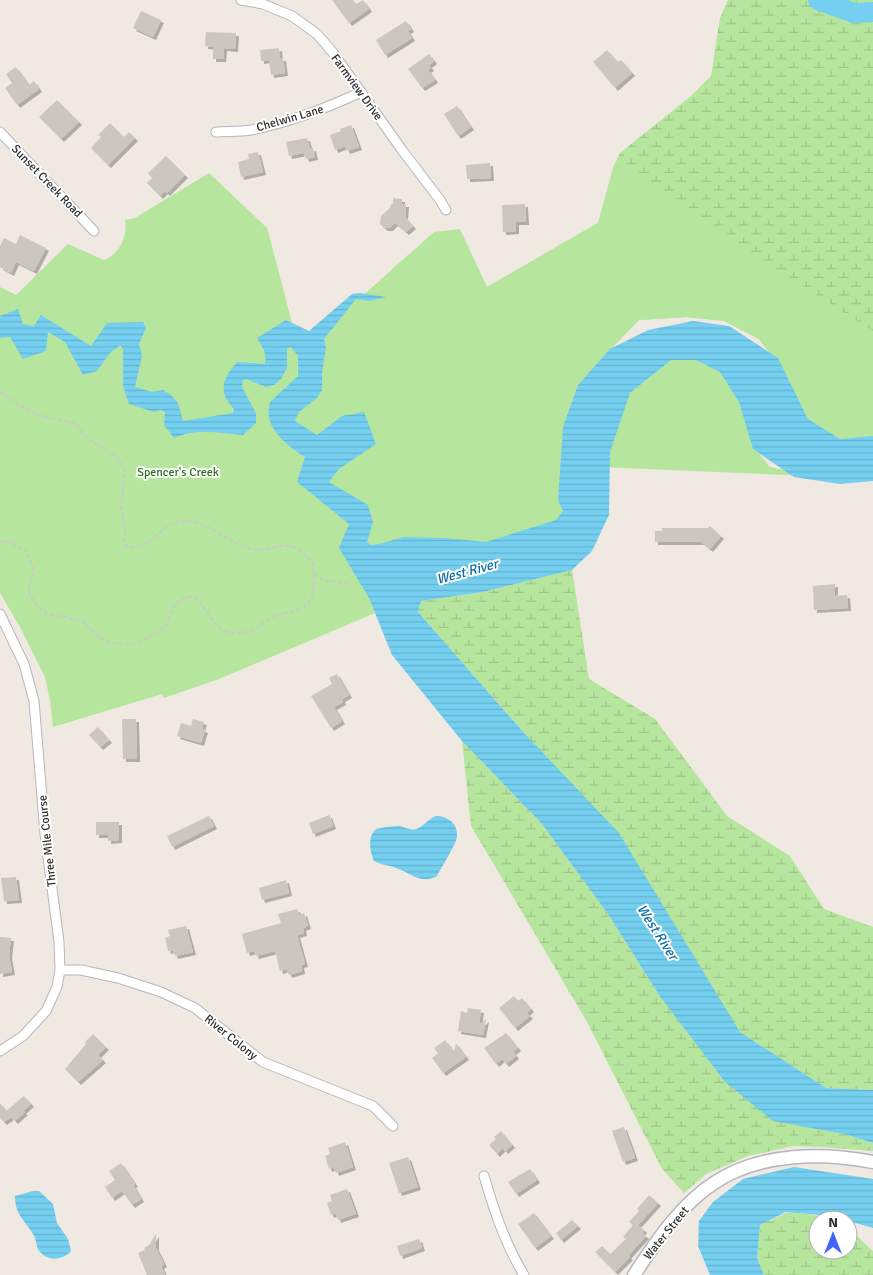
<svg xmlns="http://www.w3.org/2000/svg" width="873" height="1275" viewBox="0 0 873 1275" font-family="Signika,sans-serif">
<defs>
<pattern id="wetland-marsh" width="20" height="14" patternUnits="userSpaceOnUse" patternTransform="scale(1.25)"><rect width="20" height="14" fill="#b6e59e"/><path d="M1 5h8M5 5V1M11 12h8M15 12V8" fill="none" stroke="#9dc588"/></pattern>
<pattern id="water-rules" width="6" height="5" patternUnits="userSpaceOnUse" patternTransform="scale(1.25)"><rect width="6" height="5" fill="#75cff0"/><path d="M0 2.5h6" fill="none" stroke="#66b2ce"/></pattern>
<filter id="shadow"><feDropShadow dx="3" dy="3" stdDeviation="0" flood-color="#0004"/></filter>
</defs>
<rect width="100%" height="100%" fill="#efe9e1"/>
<g fill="url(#wetland-marsh)">
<polygon points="728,0 873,0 873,442 783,370 759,339 724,321 686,317 639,320 603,357 572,441 474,554 0,287 16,295 267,228 295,335 305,348 408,255 487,287 598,223 614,165 620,153 691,96 711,76 720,18"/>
<polygon points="572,570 589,679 655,719 727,816 790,856 824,909 873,927 873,1090 826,1088 740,1032 525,734 418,612 421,601 483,592"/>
<polygon points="462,741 542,824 608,914 659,995 844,1134 873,1143 873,1151 820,1147 793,1146 748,1156 706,1174 684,1193 662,1169 586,1020 471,826"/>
<polygon points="789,1212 837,1218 840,1220 818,1220 818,1250 848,1250 848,1228 873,1251 873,1275 764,1275 757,1258 760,1225"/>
</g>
<g fill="#b6e59e">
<path d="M614 165 873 331V442L816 449 783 370 759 339 724 321 686 317 639 320 603 357 572 441 568 519 369 598 375 613 219 679 164 698 162 694 53 727 50 701 45 677 20 627 0 593V287L16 295 68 244 104 260C119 255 128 236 125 220L135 218 209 173 267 228 295 335 305 348 355 296 364 295 434 232 460 229 487 287 598 223Z"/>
<polygon points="683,349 728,361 757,451 770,467 810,476 600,467 615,394"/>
</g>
<g fill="url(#water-rules)">
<path d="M360 293 386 297 370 301 356 299 324 339 326 347 322 373V390L317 398 299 412 295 421 317 435 342 416 364 412 376 444 339 469 329 482 368 505 373 522 367 542 371 545 379 544 404 537 444 538 486 542 556 520 563 511 558 500 563 427 578 385 610 349 648 330 693 321 729 326 778 358 808 419 840 439 873 436V481L840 484 794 477 753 449 739 402 720 372 696 360H671L630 393 610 452 609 515 592 551 572 570 483 592 421 601 418 612 525 734 619 833 740 1032 826 1088 873 1090V1143L844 1134 773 1121 725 1082 659 995 608 914 542 824 462 741 392 655 369 598 339 548 349 524 297 482 305 457C291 448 273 435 269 418 268 413 269 407 270 402L298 376V356L291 347 287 348V368L281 379 274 385 266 387 246 379 243 380 242 387 256 413V423L243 435C221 433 195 428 174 438L164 425 165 412 161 410 154 412 129 404 123 386V349L121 346H119L110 353 97 371 83 375 65 342 48 332 46 351 23 359 10 337 0 338V316L18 309 23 324 34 326 41 315 91 346 107 323 143 322 146 328 139 344 142 356 135 387 152 392 163 390 171 395 178 403 183 421 233 413 234 410C232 405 226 401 225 396 220 383 229 372 237 362L265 364C267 353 263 348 257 338L286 320 309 331 352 294Z"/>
<path d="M436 816C447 816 458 823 457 836 457 843 441 868 437 876 421 885 411 873 396 868 389 865 381 865 374 861 370 850 367 838 376 829 384 827 392 826 400 826 405 827 410 831 416 829 423 827 428 819 436 816Z"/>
<polygon points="794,1167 873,1179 873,1228 831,1216 786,1212 760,1225 757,1258 764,1275 710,1275 698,1246 699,1221 713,1202 743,1179"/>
<path d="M33 1191H39L53 1204 57 1223 68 1239 71 1251C63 1261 45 1262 38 1249 36 1244 36 1238 33 1234 24 1219 15 1215 15 1196Z"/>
</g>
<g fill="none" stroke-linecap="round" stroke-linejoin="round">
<polyline stroke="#75cff0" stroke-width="20" points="818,0 854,13 873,12"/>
</g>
<g fill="#cbc7bf" filter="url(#shadow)">
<polygon points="332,0 353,0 356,4 363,0 369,9 349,23"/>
<polygon points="141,11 161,20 153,37 133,28"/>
<polygon points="406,21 411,29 408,31 412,38 385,55 376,40"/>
<polygon points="206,32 236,33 235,49 224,48 223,59 213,59 213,47 205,46"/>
<polygon points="279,48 280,58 283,58 285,73 271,75 269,60 261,61 260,50"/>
<polygon points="607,50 618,62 621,60 632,73 615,88 593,62"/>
<polygon points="429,54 434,61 429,65 431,68 428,70 435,80 422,88 408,69"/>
<polygon points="16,67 29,85 34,81 39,89 17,105 5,88 12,83 6,74"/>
<polygon points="57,100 79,122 61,139 39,117"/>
<polygon points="457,106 471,127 458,136 444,114"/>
<polygon points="110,123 124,137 129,132 135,138 108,165 91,148 101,137 98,135"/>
<polygon points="351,125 359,147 347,151 345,146 335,150 330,135 341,131 340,129"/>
<polygon points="307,138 310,149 313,148 315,157 306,159 304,153 289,156 286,142"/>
<polygon points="258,152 263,172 241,177 238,162 249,159 248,154"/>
<polygon points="166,156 185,175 167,193 165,191 160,196 147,183 152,178 148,173"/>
<polygon points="490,163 491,178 467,179 466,165"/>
<polygon points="393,198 402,199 402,204 406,204 405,217 413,226 406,232 395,223 390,228 385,228 380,224 381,216 390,208 391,204 393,204"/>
<polygon points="525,204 526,222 516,222 516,231 503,232 502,205"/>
<polygon points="20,235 46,248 34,271 16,262 11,273 0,267 0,246 4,238 16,244"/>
<polygon points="710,526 721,536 710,549 701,542 655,542 655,531 662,531 662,528 708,528"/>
<polygon points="835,584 835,596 847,595 848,608 814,610 813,586"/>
<polygon points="337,674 349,695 342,699 343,702 334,707 342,721 331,728 311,696 332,684 329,678"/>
<polygon points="122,719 136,719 137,759 123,759"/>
<polygon points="193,719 204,722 202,729 205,730 201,743 177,736 181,723 191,726"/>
<polygon points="98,727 109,740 100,747 89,735"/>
<polygon points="329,815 333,826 313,834 309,823"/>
<polygon points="209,816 214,826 172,847 167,836"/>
<polygon points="96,822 119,822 119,840 108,841 108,835 96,835"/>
<polygon points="16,877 19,900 4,901 1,878"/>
<polygon points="286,880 289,893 262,900 259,888"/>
<polygon points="297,909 299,915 304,913 308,926 303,928 304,933 297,935 305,964 301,965 302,971 289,975 287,969 280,971 275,951 256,956 254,951 247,953 242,934 281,923 278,914"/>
<polygon points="186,926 193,952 175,956 173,950 168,951 165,938 170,936 168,930"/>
<polygon points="0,937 11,938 9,955 12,972 0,974"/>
<polygon points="514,996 518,1001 522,998 531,1009 527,1013 530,1016 515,1028 499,1008"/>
<polygon points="468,1008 481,1010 479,1025 486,1019 483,1035 458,1031 461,1011 467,1013"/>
<polygon points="506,1033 518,1048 513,1052 516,1056 506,1064 502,1059 496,1064 484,1048"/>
<polygon points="93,1034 106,1047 98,1055 103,1060 78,1082 65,1069 86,1044 85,1042"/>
<polygon points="445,1040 454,1052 456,1043 466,1057 443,1073 432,1058 438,1053 434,1048"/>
<polygon points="24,1096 31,1104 23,1111 25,1112 15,1121 6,1111"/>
<polygon points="0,1103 11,1117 4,1122 0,1118"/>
<polygon points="624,1127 635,1158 623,1162 612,1131"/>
<polygon points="501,1131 512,1145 505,1151 503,1148 497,1154 489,1145 496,1139 494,1137"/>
<polygon points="345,1142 353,1167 336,1173 334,1167 329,1169 325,1156 330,1154 328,1148"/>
<polygon points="408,1157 418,1187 399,1193 389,1163"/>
<polygon points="121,1163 135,1184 133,1185 141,1199 132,1205 122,1191 112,1198 105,1187 115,1180 109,1171"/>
<polygon points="530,1169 537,1180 516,1194 508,1182"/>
<polygon points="347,1189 356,1214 338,1220 336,1213 331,1215 327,1203 332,1201 330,1195"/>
<polygon points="649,1195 658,1203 638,1225 644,1230 642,1233 646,1236 628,1256 630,1257 615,1272 595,1252 602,1246 610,1254 626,1239 623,1237 633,1225 629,1222 639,1211 637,1209"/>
<polygon points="534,1213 551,1236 535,1248 518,1224"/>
<polygon points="572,1220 578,1226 561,1240 556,1233"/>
<polygon points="156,1234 156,1248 164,1264 161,1266 165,1275 147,1275 138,1253 145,1250 144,1248 149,1245"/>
<polygon points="419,1239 422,1248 400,1256 397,1246"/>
</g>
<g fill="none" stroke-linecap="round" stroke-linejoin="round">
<g stroke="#b4b7c1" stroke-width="11">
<g id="street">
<polyline points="241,0 263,4 292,16 317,34 334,54 402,150 440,200 446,210"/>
<polyline points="0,132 94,231"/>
<path d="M216 132C227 131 239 132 251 130 290 122 325 109 361 92"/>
<polyline points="0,614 24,664 34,701 45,834 59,942 60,970 57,987 46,1011 23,1036 0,1051"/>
<polyline points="60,970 81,970 118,978 161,992 195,1008 263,1062 373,1106 393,1126"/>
<path d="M484 1176C494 1210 505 1244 524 1275"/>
</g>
</g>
<g stroke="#b4b7c1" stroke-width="15">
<path id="secondary" d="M634 1275C656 1242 680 1205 714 1183 758 1153 822 1152 873 1162"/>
</g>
<g stroke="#c9c9c9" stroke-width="2" stroke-dasharray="4 2.5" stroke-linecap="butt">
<path d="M0 391 19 405 38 415 73 423 78 427 85 436 117 458 125 470 121 507 126 534 124 541 125 545C148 555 158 526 178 522 204 516 226 542 248 548 279 556 284 529 313 564 314 572 315 592 311 599 305 612 286 612 274 616 267 619 263 624 258 627 250 632 236 635 227 632 210 625 207 605 193 596 175 599 170 610 167 626L139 643 131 645 108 642 100 638 83 622 66 617 49 615 42 611 30 596 29 587 33 577V568L27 551 10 542 0 541"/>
<polyline points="314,574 324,580 349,584"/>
</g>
<use href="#street" stroke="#fff" stroke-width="9"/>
<use href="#secondary" stroke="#fff" stroke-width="12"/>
</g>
<g text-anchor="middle" stroke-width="4" stroke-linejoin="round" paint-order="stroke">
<g font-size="12" fill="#2e2e2e" stroke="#fff">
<text transform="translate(357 87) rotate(54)" y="4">Farmview Drive</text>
<text transform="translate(290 118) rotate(-16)" y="4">Chelwin Lane</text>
<text transform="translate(47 181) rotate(46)" y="4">Sunset Creek Road</text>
<text transform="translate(47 841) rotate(-96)" y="4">Three Mile Course</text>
<text transform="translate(231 1037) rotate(39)" y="4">River Colony</text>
<text transform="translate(666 1233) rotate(-51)" y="4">Water Street</text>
</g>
<g font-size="12" fill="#2c6e1b" stroke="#fff">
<text x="178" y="476">Spencer's Creek</text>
</g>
<g font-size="14" font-style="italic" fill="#0d6fa3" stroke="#fff">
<text transform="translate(467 571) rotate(-15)" y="5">West River</text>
<text transform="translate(658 932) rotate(57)" y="5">West River</text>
</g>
</g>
<g transform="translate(833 1235)"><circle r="24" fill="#ffffff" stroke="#ababab"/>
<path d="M0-4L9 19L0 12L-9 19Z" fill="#4264fb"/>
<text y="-8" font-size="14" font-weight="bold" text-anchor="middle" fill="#2e2e2e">N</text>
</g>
</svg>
